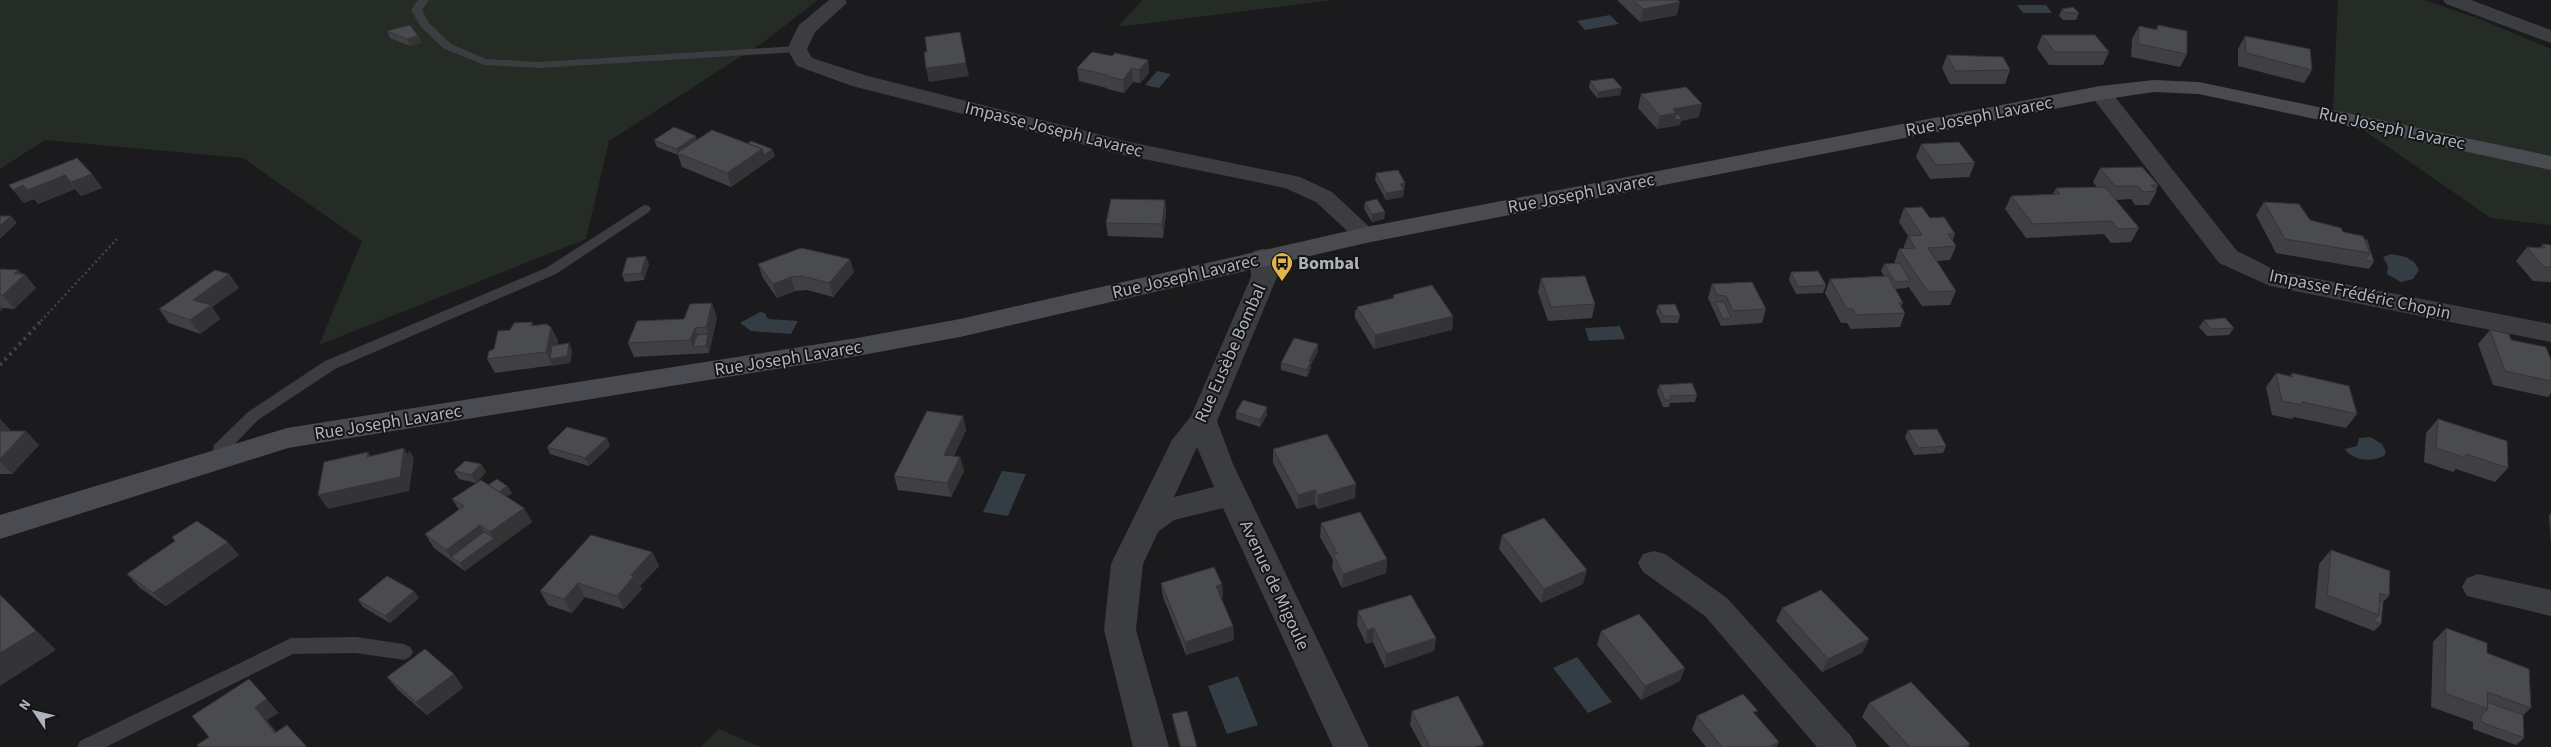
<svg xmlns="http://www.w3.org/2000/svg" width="2551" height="747" viewBox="0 0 2551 747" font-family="'Source Sans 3',sans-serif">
<rect width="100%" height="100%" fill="#1b1a1c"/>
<g fill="#252c26">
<polygon points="0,0 818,0 765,41 609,141 586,239 319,345 362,241 243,158 45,140 0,169"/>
<polygon points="1142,0 1333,0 1118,27"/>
<polygon points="2338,0 2424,0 2480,19 2551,49 2551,225 2491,218 2333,109"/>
<polygon points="719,729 761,747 701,747"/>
</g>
<g fill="#353d44">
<polygon points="2017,5 2046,5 2052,13 2023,13"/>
<polygon points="1610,15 1619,24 1585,30 1577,21"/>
<polygon points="1157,71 1171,74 1159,88 1145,85"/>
<polygon points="2391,254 2406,257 2414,262 2419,270 2413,279 2401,282 2387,274 2388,266 2383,257"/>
<polygon points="760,312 765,313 768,319 798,321 791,334 751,331 740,323"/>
<polygon points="1620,326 1625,339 1589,341 1585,328"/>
<path d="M2370 437 2382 444 2386 452 2384 456C2371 462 2356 461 2346 451L2345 449 2357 446 2359 438Z"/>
<polygon points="1002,471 1026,474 1008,516 983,512"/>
<polygon points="1577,657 1612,702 1588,713 1553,668"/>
<polygon points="1238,676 1258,725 1227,734 1208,686"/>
</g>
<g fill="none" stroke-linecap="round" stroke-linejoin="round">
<polyline stroke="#424348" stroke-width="2.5" stroke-dasharray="2 3" stroke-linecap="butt" points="41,321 117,239"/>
<polyline stroke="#424348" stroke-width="4" stroke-dasharray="2.5 4.5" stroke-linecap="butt" points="0,365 42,320"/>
<g fill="#3c3d41" fill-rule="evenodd">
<polygon points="418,0 429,0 422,10 429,23 451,44 486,59 539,62 797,46 803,49 797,52 539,68 484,65 443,48 421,27 411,10"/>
<polygon points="644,205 649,206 651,209 649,212 556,274 335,369 258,420 228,451 225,463 213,463 211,459 214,445 248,412 325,361 546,268"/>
<polygon points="356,637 404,644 410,647 413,652 410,657 404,660 356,653 293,654 106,747 77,747 80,741 285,641 291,638"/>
</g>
<g fill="#3c3d41" fill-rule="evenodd">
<polygon points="829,0 845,0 847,3 815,32 807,49 812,58 868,76 1125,141 1300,177 1332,192 1378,235 1375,240 1366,243 1357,240 1316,202 1285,188 1124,155 852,86 797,66 787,49 799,25"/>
<polygon points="2443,0 2471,0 2551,30 2551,43 2446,4"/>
<polygon points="2100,86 2108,88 2237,251 2277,271 2551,324 2551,342 2270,286 2219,263 2089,93 2092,88"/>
<path d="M1263 249 1272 251 1276 257 1277 277 1217 421 1233 464 1369 747H1333L1223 508 1174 520 1158 532 1143 564 1136 630 1169 747H1133L1104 630 1111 564 1172 440 1191 416 1251 277 1250 257 1254 251ZM1197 447 1214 487 1174 497Z"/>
<polygon points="1654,551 1665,554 1727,598 1851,736 1857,747 1817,747 1705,616 1643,572 1638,563 1643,554"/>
<polygon points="2478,574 2551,590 2551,616 2467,596 2462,587 2467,578"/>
</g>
<polygon fill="#4a4b51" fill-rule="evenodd" points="2154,80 2199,82 2551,156 2551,170 2199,94 2154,92 2100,100 1366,243 960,337 857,356 288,448 0,539 0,515 287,428 857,338 960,319 1366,227 2100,86"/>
</g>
<g fill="#404044">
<polygon points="1617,0 1677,0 1677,15 1640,22"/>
<polygon points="2062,9 2079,13 2076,20 2063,20 2059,16"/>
<polygon points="2158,25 2187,54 2180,67 2131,57 2132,39 2139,26 2156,29"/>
<polygon points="387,31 418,36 422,42 410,46 390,38"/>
<polygon points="2042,35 2109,52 2103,65 2049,65 2037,48"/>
<polygon points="2245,36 2312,70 2304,83 2238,66 2238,49"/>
<polygon points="1947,55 2010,70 2005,84 1950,84 1942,68"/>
<polygon points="1112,56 1148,60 1149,73 1140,83 1133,82 1124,93 1107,89 1107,88 1079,81 1077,68"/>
<polygon points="1590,81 1620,95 1597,98 1589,88"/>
<polygon points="1641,94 1699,117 1681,121 1680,125 1657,129 1638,108"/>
<polygon points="654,140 697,140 748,143 772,149 775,156 731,187 682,167 678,155 657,147"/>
<polygon points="1921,144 1975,163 1969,177 1930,179 1916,157"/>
<polygon points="2100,168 2158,185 2156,190 2157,191 2149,205 2135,205 2131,199 2116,200 2139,228 2131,242 2111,243 2104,234 2026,238 2005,209 2011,196 2053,194 2056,188 2097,187 2093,182"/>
<polygon points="1376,173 1405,183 1403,197 1386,200 1375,180"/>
<polygon points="92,174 102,188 81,196 75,189 38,204 34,199 24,203 9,185"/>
<polygon points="1165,200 1166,213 1163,238 1108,236 1106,223"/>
<polygon points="1365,202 1385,212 1384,219 1372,222 1364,209"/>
<polygon points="2264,202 2343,232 2363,236 2374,262 2369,269 2276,253 2256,215"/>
<polygon points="1904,208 1930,218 1955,234 1952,241 1956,246 1950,260 1937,261 1956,291 1950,305 1922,306 1908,286 1907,288 1895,289 1903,303 1901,306 1905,313 1900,327 1851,329 1847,323 1841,323 1825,293 1830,279 1884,276 1881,271 1884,264 1894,264 1899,249 1903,249 1908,236 1899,222"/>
<polygon points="2543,244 2551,245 2551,282 2533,281 2516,261 2527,247 2540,248"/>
<polygon points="649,264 644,280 625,282 622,275"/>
<polygon points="758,264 854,272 833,297 807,290 795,291 777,298 763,278"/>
<polygon points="0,269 18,270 36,288 14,309 3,308 0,311"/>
<polygon points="1791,272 1826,285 1823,293 1796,294 1789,280"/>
<polygon points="229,274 239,288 212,307 220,319 200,334 169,323 159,309"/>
<polygon points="1541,278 1595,304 1592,318 1548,321 1538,292"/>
<polygon points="1712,284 1766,309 1762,323 1721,326 1708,298"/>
<polygon points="1393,295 1453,316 1452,330 1374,349 1355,318 1355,310 1357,310 1357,307 1393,298"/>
<polygon points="1658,305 1680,316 1678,323 1661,323 1656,312"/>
<polygon points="717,317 709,353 634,357 628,343 684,319"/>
<polygon points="2204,320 2234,328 2229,335 2207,336 2199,327"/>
<polygon points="532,322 534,326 551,327 558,341 557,345 569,343 572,351 570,363 495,373 487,359 494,349 510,330"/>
<polygon points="2490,330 2511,340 2551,381 2551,393 2548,397 2493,385 2478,344"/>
<polygon points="1318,344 1318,352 1311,364 1311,368 1307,377 1281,370 1281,363"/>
<polygon points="2276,373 2290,376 2292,373 2317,379 2357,414 2346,428 2294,417 2292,419 2272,415 2266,387"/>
<polygon points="1659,385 1697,395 1695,402 1670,403 1669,407 1663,407 1657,392"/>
<polygon points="1267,407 1267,415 1260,427 1236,419 1236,412"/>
<polygon points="963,416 966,430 954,456 960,457 964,471 951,497 898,490 894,476"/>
<polygon points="0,419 10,430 9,431 39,445 12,474 0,474"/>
<polygon points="2438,419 2508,468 2495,482 2456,469 2453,472 2424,462 2426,433"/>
<polygon points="1908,430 1946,446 1943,453 1914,455 1905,437"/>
<polygon points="610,446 589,466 550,454 547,447"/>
<polygon points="1273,449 1355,498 1318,509 1315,504 1297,509 1273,463"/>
<polygon points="481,464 486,472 476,483 459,479 454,471"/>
<polygon points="507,486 512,493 506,497 524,508 532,522 465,571 434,548 425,534 459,510 452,499"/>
<polygon points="2551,513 2551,545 2549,515"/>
<polygon points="1321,523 1387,559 1386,573 1342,588 1332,568 1333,560 1320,537"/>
<polygon points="1502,535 1583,584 1541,603 1499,549"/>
<polygon points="172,537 239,555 166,606 140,588 127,574 175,541"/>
<polygon points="2331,550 2389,596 2383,602 2381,624 2374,631 2315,608 2319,564"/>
<polygon points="652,552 659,566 640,586 642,589 624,609 585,597 572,613 548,605 540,591"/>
<polygon points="1161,583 1222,584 1223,598 1221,598 1233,626 1234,640 1186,655 1163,597"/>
<polygon points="419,598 390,623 363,607 358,600"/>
<polygon points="1782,608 1869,639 1862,653 1822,672 1776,621"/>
<polygon points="1358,611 1436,638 1434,651 1385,668 1373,642 1366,644 1357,625"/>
<polygon points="2446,628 2487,653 2531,708 2523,715 2524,738 2516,745 2473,729 2473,722 2431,707 2433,642"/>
<polygon points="1601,631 1680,681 1641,700 1597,645"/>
<polygon points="454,674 463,688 427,715 398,690 387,677"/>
<polygon points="1869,703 1970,744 1968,747 1890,747 1862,717"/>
<polygon points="1412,711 1483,747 1422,747 1410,725"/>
<polygon points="1172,714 1197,747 1180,747 1173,721"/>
<polygon points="1756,715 1777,747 1706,747 1692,730 1697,716"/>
</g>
<g fill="#343437">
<polygon points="1680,2 1677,15 1640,22 1643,9"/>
<polygon points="418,36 422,42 410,46 407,39"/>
<polygon points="1148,60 1149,73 1140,83 1139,70"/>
<polygon points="966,63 969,76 929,82 926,68"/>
<polygon points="1132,68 1133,82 1124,93 1123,80"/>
<polygon points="1622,88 1620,95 1597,98 1598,92"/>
<polygon points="1702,104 1699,117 1681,121 1680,125 1657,129 1660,116 1673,109"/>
<polygon points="696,136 698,143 678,154 676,149"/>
<polygon points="762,149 772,149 775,156 731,187 727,173"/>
<polygon points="92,174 102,188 81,196 71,182"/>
<polygon points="65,175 75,189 38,204 28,190"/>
<polygon points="1405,183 1403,197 1386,200 1386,193 1400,184"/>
<polygon points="23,185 34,199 24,203 13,190"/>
<polygon points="1165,200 1166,213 1163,238 1162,224"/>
<polygon points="1385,212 1384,219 1372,222 1372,214"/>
<polygon points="11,216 17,223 0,239 0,226"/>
<polygon points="646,256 649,264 644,280 641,273"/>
<polygon points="850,259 854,272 833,297 829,283"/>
<polygon points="18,270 23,276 25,274 36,288 14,309 3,295 14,274"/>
<polygon points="229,274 239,288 212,307 220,319 200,334 190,320 193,300"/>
<polygon points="791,277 795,291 777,298 773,284"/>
<polygon points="712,303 717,317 711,341 706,327"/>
<polygon points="0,305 3,308 0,311"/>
<polygon points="1453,316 1452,330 1374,349 1375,335"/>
<polygon points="551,327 558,341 555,358 569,343 572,351 570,363 553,366 546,352"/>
<polygon points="695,328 700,342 693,347 690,340"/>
<polygon points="708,334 711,341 709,353 706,346"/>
<polygon points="1318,344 1318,352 1311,364 1311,368 1307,377 1307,370 1309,361"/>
<polygon points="1267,407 1267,415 1260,427 1260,420"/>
<polygon points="963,416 966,430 948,469 944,455"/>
<polygon points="0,419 10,430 0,440 0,444"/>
<polygon points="26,431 39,445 12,474 0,462 0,459"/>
<polygon points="607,438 610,446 589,466 585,458"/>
<polygon points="404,448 408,455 409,450 414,458 409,491 328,509 318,495 367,457 368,452 375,463"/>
<polygon points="960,457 964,471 951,497 947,483"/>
<polygon points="481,464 486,472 476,483 471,475"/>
<polygon points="1356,484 1355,498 1318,509 1318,495"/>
<polygon points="507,486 512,493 500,501 495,494"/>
<polygon points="1315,490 1315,504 1297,509 1298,495"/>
<polygon points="524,508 532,522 465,571 460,563 494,538 490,532"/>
<polygon points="480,525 489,539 451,557 446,550"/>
<polygon points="228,542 239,555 166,606 153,593"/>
<polygon points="652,552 659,566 640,586 642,589 624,609 617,596 631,575"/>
<polygon points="1387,559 1386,573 1342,588 1343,574"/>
<polygon points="1587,570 1583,584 1541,603 1544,589"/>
<polygon points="578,583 585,597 572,613 564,599"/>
<polygon points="1222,584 1223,598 1216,600 1216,586"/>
<polygon points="414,591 419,598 390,623 385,616"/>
<polygon points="0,594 56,650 0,686"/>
<polygon points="1233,626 1234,640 1186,655 1185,642"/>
<polygon points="1374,628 1373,642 1366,644 1367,630"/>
<polygon points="1436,638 1434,651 1385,668 1386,654"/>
<polygon points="1869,639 1862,653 1822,672 1828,659"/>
<polygon points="1685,668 1680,681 1641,700 1645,686"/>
<polygon points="454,674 463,688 427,715 416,702"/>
<polygon points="249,679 279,713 267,720 288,746 275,733 255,707"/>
<polygon points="1779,742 1777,747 1769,747"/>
<polygon points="1484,744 1483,747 1475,747"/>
</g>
<g fill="#4a4b4f" stroke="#343437">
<polygon points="1633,0 1677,0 1680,2 1643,9"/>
<polygon points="2073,7 2079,13 2066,13 2062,9"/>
<polygon points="410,25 418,36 407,39 387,31"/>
<polygon points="2158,25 2187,31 2187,54 2138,44 2139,26 2157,30"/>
<polygon points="960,32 966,63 926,68 924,52 927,52 925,37"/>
<polygon points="2042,35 2095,35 2109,52 2055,52"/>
<polygon points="2245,36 2310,49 2312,70 2246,53"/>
<polygon points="1092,52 1112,56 1115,53 1148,60 1139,70 1132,68 1123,80 1106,76 1107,75 1077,68"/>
<polygon points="1947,55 2003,57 2010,70 1955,71"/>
<polygon points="1613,78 1622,88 1598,92 1590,81"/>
<polygon points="1686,87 1702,104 1673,109 1676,113 1660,116 1641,94"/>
<polygon points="1678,114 1682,119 1675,120 1676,115"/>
<polygon points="674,127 696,136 676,149 654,140"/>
<polygon points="712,130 762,149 727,173 677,153"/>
<polygon points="751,141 772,149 764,155 762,149 748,143"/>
<polygon points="1959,142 1975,163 1936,165 1921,144"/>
<polygon points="77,158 92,174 71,182 65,175 28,190 23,185 13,190 9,185"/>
<polygon points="2142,167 2158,185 2151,185 2157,191 2143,192 2138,186 2115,186 2100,168"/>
<polygon points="1398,170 1405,183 1400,184 1404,190 1386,193 1376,173"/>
<polygon points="2105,187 2139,228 2118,229 2112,221 2033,224 2011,196 2060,194 2056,188"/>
<polygon points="1111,199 1165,200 1162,224 1106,223"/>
<polygon points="1377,199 1385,212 1372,214 1365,202"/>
<polygon points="2264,202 2299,204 2310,220 2341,228 2343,232 2363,236 2370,253 2285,239"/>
<polygon points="1922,207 1930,218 1944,217 1955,234 1948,234 1956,246 1928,248 1956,291 1928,292 1899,249 1915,248 1908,236 1922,235 1904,208"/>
<polygon points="0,216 11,216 0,226"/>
<polygon points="2365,239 2367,240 2374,262 2365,260 2370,253"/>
<polygon points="2543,244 2551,245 2551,267 2544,267 2527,247 2545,248"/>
<polygon points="801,248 850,259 829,283 802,276 791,277 773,284 758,264"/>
<polygon points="646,256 641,273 622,275 627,258"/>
<polygon points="1900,263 1910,281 1895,282 1884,264"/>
<polygon points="0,269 18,270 14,274 25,274 3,295 0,295"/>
<polygon points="215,270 229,274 193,300 211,305 190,320 159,309"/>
<polygon points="1818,271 1826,285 1798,287 1791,272"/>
<polygon points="1585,276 1595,304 1551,307 1541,278"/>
<polygon points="1888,276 1903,303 1899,303 1905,313 1856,315 1853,309 1847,309 1830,279"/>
<polygon points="1752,282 1766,309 1733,311 1726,296 1717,295 1712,284"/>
<polygon points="1432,285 1453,316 1375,335 1357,307 1394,298 1393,295"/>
<polygon points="1715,302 1724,302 1731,318 1723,319"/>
<polygon points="712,303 706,327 695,328 690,340 628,343 637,321 684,319 690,304"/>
<polygon points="1675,304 1680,316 1663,316 1658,305"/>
<polygon points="2225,318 2234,328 2211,329 2204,320"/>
<polygon points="532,322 531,326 546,324 551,327 546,352 487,359 489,351 494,349 498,331 510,330 514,323"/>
<polygon points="2490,330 2509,334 2511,340 2546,347 2551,360 2551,381 2505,371"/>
<polygon points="708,334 706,346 693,347 697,335"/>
<polygon points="1294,338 1318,344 1309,361 1311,361 1307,370 1281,363"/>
<polygon points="569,343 567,356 550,359 552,346"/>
<polygon points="2276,373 2293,377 2292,373 2349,386 2357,414 2302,402 2302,405 2282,401"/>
<polygon points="1692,383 1697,395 1670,396 1671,400 1665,400 1659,385"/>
<polygon points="1243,400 1267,407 1260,420 1236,412"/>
<polygon points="927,411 963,416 944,455 960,457 947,483 894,476"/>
<polygon points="2438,419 2507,441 2508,468 2466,454 2466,458 2436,448"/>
<polygon points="567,427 607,438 585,458 547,447"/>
<polygon points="1937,429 1946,446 1918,448 1908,430"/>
<polygon points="0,431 26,431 0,459"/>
<polygon points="1327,434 1356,484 1318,495 1315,490 1298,495 1273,449"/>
<polygon points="404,448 400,477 318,495 324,462 368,452 367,457"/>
<polygon points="465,461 481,464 471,475 454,471"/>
<polygon points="497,479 507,486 499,492 488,485"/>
<polygon points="481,480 524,508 490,532 480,525 446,550 425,534 464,506 452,499"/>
<polygon points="1360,512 1387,559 1343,574 1333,554 1337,553 1321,523"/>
<polygon points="1544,518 1587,570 1544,589 1502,535"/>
<polygon points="197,521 228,542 153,593 127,574 175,541 172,537"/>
<polygon points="484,532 494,538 460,563 451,557"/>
<polygon points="591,535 652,552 631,575 634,576 617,596 578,583 564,599 540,591"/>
<polygon points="2331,550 2390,571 2389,596 2380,593 2379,615 2327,595"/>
<polygon points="1214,567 1222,584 1216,586 1233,626 1185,642 1161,583"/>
<polygon points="387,576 414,591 385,616 358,600"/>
<polygon points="1821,590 1869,639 1828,659 1782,608"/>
<polygon points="0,595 36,631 0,653"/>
<polygon points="1411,595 1436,638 1386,654 1374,628 1367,630 1358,611"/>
<polygon points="2380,601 2383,602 2381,624 2373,621 2379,615"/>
<polygon points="1639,614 1685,668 1645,686 1601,631"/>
<polygon points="2446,628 2487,643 2487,653 2529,669 2531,708 2487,692 2488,709 2445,693"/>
<polygon points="425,649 454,674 416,702 387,677"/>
<polygon points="249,679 267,699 255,707 275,733 287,725 306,746 305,747 199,747 197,745 209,737 192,716"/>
<polygon points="1911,682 1970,744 1964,747 1910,747 1869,703"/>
<polygon points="1743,694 1758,711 1753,712 1779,742 1769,747 1722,747 1697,716"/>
<polygon points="1458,696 1484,744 1475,747 1430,747 1412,711"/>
<polygon points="2487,702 2523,715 2524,738 2481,722 2481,716 2488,709"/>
<polygon points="1187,711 1197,747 1181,747 1172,714"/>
</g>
<defs>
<g id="bus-pin" transform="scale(1.125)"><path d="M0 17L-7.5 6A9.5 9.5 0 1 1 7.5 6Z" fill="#e1b44e" stroke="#151517"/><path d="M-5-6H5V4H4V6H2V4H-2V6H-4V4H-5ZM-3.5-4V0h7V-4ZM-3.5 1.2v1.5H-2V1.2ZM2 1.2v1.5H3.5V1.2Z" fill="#111"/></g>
</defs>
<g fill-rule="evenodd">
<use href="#bus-pin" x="1282" y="263"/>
</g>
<g text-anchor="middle" stroke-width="4" stroke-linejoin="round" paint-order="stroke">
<g font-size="18" fill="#aeb2bb" stroke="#151517">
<text transform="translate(1979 116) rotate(-11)" y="6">Rue Joseph Lavarec</text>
<text transform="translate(2392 128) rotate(12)" y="6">Rue Joseph Lavarec</text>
<text transform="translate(1054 129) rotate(14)" y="6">Impasse Joseph Lavarec</text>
<text transform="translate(1581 193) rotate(-11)" y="6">Rue Joseph Lavarec</text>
<text transform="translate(1185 276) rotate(-13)" y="6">Rue Joseph Lavarec</text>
<text transform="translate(2360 294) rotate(12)" y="6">Impasse Frédéric Chopin</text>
<text transform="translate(1230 353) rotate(-66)" y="6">Rue Eusèbe Bombal</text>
<text transform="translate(788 358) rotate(-9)" y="6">Rue Joseph Lavarec</text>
<text transform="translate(388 422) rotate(-9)" y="6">Rue Joseph Lavarec</text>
<text transform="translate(1275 585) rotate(65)" y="6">Avenue de Migoule</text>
</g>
<g font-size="18" font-weight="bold" fill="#aeb2bb" stroke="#151517" text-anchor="start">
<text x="1298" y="269">Bombal</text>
</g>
</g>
<g transform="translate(35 712) rotate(305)" stroke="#151517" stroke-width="4" paint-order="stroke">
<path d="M0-4L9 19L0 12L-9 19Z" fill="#aeb2bb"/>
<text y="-8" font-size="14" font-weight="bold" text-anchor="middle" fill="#aeb2bb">N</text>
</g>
</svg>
